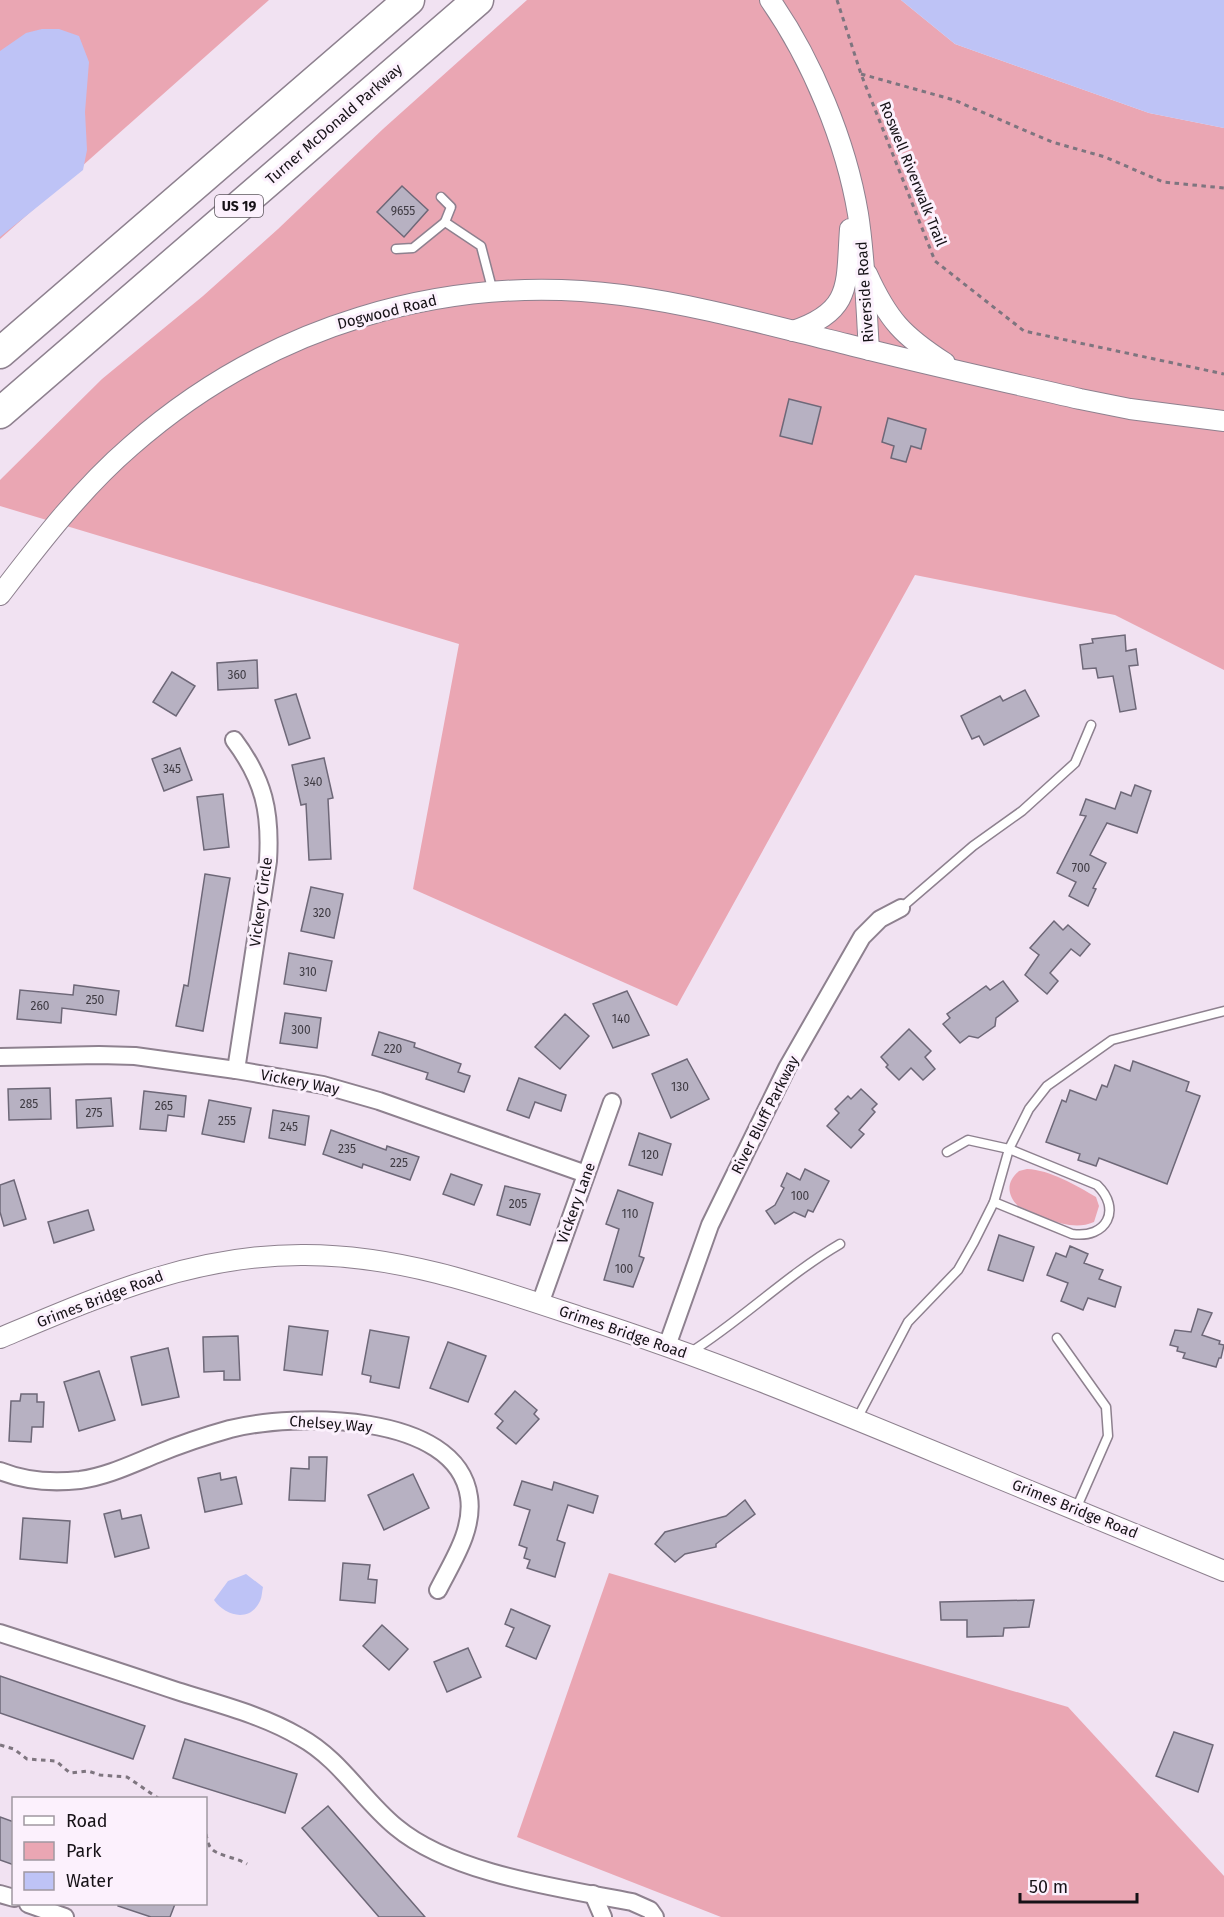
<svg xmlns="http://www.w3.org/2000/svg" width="1224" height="1917" viewBox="0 0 1224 1917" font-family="'Fira Sans',sans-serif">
<rect width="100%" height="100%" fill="#f1e2f2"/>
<g fill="#eaa6b3">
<polygon points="0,0 269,0 0,239"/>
<polygon points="527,0 901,0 955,44 1149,113 1224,128 1224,670 1115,615 915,575 677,1006 413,889 459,644 0,506 0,480 102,379 203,296 278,229 383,129"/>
<path d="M1027 1169C1050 1170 1076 1185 1096 1197L1099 1206 1094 1222C1069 1233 1041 1215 1018 1206 1006 1194 1007 1181 1019 1171Z"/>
<polygon points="609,1573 1068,1707 1224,1876 1224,1917 721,1917 517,1837"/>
</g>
<g fill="#bec3f6">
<polygon points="901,0 1224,0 1224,128 1149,113 955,44"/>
<polygon points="42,29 59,29 79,36 89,62 85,112 87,150 83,170 0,237 0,51 26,33"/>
<path d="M246 1574 263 1587C262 1591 262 1597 260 1601 250 1623 225 1616 214 1600L228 1581Z"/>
</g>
<g fill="#b7b1c2" stroke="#6e6878" stroke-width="1.5">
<polygon points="402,186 428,210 404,237 377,212"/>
<polygon points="789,399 821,407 812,444 780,436"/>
<polygon points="888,418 926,429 921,449 911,446 906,462 891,458 894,446 882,442"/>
<polygon points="1125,635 1126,651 1136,649 1138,665 1129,666 1136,709 1120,712 1113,676 1098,678 1096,668 1083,669 1080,645 1093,643 1092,639"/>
<polygon points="257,660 258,688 218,690 217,663"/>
<polygon points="172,672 195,686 176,716 153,702"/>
<polygon points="1025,690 1039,716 984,745 979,736 972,739 961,716 1000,696 1003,701"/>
<polygon points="296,694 310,738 289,745 275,700"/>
<polygon points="180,748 192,780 164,791 152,759"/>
<polygon points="324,758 333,798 328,799 331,859 309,860 306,804 301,805 292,765"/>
<polygon points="1135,785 1151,791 1137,833 1107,823 1090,855 1106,863 1093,888 1096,889 1088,906 1069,896 1076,882 1057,873 1086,816 1080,815 1086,799 1115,809 1121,792 1131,796"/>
<polygon points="223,794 229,847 204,850 197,797"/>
<polygon points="205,874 230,878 203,1031 176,1026 184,985 188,986"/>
<polygon points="311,887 343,894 334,938 301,931"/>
<polygon points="1054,921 1063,930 1068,925 1090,944 1080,956 1071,949 1050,973 1058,981 1047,994 1025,975 1039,955 1030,948"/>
<polygon points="289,953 332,961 326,991 284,984"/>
<polygon points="1003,981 1018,1001 996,1018 995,1026 978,1038 969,1036 960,1043 943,1024 950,1018 947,1014 986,986 990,990"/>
<polygon points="74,985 119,991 116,1015 62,1008 61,1023 17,1019 20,990 73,995"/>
<polygon points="627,991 649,1035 613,1048 593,1004"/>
<polygon points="285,1013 321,1018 317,1048 280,1043"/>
<polygon points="565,1014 589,1036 560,1069 535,1047"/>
<polygon points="909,1029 931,1051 925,1057 935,1069 923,1080 911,1068 899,1080 886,1067 888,1065 881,1057"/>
<polygon points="379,1032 415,1043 414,1047 461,1064 458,1072 470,1076 464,1092 426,1079 428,1073 372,1055"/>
<polygon points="687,1059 709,1099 671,1118 652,1074"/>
<polygon points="1133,1061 1189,1082 1186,1091 1200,1096 1167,1184 1099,1158 1096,1166 1078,1160 1080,1154 1046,1142 1062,1100 1066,1102 1070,1090 1096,1100 1102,1085 1107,1087 1115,1065 1130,1071"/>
<polygon points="519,1078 566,1095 561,1111 535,1102 529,1118 507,1110"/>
<polygon points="50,1088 51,1119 9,1120 8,1089"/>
<polygon points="861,1089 877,1104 872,1109 875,1112 859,1130 864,1134 851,1148 827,1126 839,1113 835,1109 848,1096 851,1099"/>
<polygon points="144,1091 186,1096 184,1117 168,1115 166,1131 140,1129"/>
<polygon points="111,1098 113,1126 77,1128 76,1100"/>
<polygon points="209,1100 251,1108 244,1142 202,1134"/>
<polygon points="273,1110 309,1116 305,1145 269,1138"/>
<polygon points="331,1130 386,1150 387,1146 419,1157 410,1180 363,1164 362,1168 323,1154"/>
<polygon points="639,1133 671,1144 662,1175 629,1165"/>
<polygon points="805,1169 829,1181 813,1212 808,1210 805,1217 794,1212 775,1224 766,1211 775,1205 784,1188 781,1186 787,1173 800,1180"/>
<polygon points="451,1174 482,1185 474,1205 443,1194"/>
<polygon points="14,1180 26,1219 4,1226 0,1212 0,1185"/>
<polygon points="505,1186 540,1194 530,1225 497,1215"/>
<polygon points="618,1190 653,1203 639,1256 644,1258 633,1287 604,1280 619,1229 606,1224"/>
<polygon points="88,1210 94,1230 54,1243 48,1222"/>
<polygon points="999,1235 1034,1247 1023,1281 988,1270"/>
<polygon points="1070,1246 1088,1254 1084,1263 1103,1270 1099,1279 1121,1287 1115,1307 1088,1298 1083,1310 1061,1301 1068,1283 1047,1275 1056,1253 1066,1257"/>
<polygon points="1198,1309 1212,1313 1202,1335 1220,1341 1219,1344 1224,1345 1221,1358 1219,1358 1216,1367 1183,1358 1185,1353 1177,1351 1178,1347 1170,1345 1175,1330 1191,1332"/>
<polygon points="289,1326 328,1331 322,1375 284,1370"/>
<polygon points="370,1330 409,1337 399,1388 370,1382 371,1376 362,1374"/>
<polygon points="238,1336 240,1380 224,1380 224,1371 204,1372 203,1337"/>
<polygon points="448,1342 486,1356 468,1402 430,1388"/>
<polygon points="168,1348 179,1397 142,1405 131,1357"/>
<polygon points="99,1371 115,1420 79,1431 64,1382"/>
<polygon points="515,1391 537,1410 534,1414 539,1419 516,1444 497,1428 503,1421 495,1414"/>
<polygon points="21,1394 37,1394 37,1402 44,1402 43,1427 32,1427 31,1442 9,1441 11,1401 20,1401"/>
<polygon points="309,1457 327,1457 325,1501 289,1500 291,1468 309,1469"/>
<polygon points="220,1473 221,1480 236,1477 242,1504 205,1512 198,1478"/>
<polygon points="413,1474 429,1508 384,1530 368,1495"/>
<polygon points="522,1481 552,1490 554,1482 598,1496 593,1513 568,1505 557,1540 565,1543 555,1577 527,1568 530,1560 524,1558 527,1548 519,1545 530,1510 514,1505"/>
<polygon points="745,1500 755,1514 716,1544 716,1547 685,1554 675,1562 655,1544 665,1532 726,1516"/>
<polygon points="120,1510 122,1519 141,1515 149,1548 115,1557 104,1514"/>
<polygon points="23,1518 70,1521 67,1563 20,1559"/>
<polygon points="343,1563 370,1565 368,1579 377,1580 375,1603 340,1600"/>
<polygon points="1034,1600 1029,1627 1004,1628 1003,1636 967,1637 967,1620 941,1620 940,1602"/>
<polygon points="511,1609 550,1626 536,1659 506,1646 514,1628 505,1624"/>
<polygon points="382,1625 408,1649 389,1670 363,1646"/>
<polygon points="468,1648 481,1677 447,1692 434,1662"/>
<polygon points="0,1676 145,1726 133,1759 0,1713"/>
<polygon points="1174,1732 1213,1745 1198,1792 1156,1776"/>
<polygon points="185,1739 297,1774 285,1813 173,1778"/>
<polygon points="328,1806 425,1917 379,1917 302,1828"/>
<polygon points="0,1817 14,1822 14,1865 0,1860"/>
<polygon points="118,1904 175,1904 170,1917 151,1917 118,1906"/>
</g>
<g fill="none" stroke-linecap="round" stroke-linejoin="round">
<g stroke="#8e818f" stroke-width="11">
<g id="service">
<polyline points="441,197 451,207 445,222"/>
<polyline points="396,249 413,248 445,222 481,246 493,292"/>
<polyline points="901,908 973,846 1022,811 1075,763 1091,725"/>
<path d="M947 1152 968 1140 1009 1149 1097 1185C1122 1209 1107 1239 1072 1234L994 1202"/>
<polyline points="1057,1338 1106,1407 1108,1436 1076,1509"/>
<path d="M691 1352C743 1319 787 1275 840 1244"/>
<polyline points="857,1419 908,1322 958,1270 974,1242 994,1202 1009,1149 1029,1109 1047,1086 1112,1040 1224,1011"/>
</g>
</g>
<g stroke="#8e818f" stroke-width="20">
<g id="minor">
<path d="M234 740C264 780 271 812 268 861L236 1070"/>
<polyline points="0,1057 99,1055 135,1056 236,1070 323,1085 379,1101 586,1174"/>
<polyline points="540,1304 612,1102"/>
<polyline points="667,1346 710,1225 787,1068 862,937 880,919 901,908"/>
<path d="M0 1471C25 1481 54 1483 80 1480 108 1476 132 1464 157 1454 181 1444 205 1436 230 1429 293 1413 457 1411 469 1497 474 1530 452 1562 438 1590"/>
<path d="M0 1633C59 1652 118 1671 177 1691 218 1704 263 1715 300 1737 340 1759 362 1799 396 1827 452 1874 560 1888 632 1902L650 1910 655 1917"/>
<polyline points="0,1894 14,1898"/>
<polyline points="593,1894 603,1917"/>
<polyline points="28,1904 65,1917"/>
</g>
</g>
<g stroke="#8e818f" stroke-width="22">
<g id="tertiary">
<path d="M770 0C812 60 846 142 858 214 865 258 866 305 869 350"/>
<path d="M867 274C888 320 903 336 945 363"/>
<path d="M793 331C853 311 846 284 850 229"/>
<path d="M0 595C40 543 81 489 131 446 266 327 444 272 622 295 698 305 772 326 846 344 924 364 1002 381 1080 399L1130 409 1224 421"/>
<path d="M0 1338C100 1296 194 1254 305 1255 401 1255 493 1288 583 1318 703 1356 819 1404 935 1452 1031 1492 1128 1531 1224 1571"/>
</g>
</g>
<g stroke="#8e818f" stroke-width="33">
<g id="motorway">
<polyline points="0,353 409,0"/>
<polyline points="0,413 478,0"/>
</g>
</g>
<g stroke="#7e757f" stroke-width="3" stroke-dasharray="4.5 4.5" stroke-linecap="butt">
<polyline points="837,0 861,74 935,261 1024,331 1224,374"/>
<polyline points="861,74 954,100 1052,142 1105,157 1163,182 1224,188"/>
<polyline points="0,1745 14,1749 27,1759 56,1761 70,1773 88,1771 100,1775 127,1777 158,1798"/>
<path d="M206 1834C207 1839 208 1845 211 1848 215 1855 238 1858 247 1864"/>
</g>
<use href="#service" stroke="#fff" stroke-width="8"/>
<use href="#minor" stroke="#fff" stroke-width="16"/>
<use href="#tertiary" stroke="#fff" stroke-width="20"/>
<use href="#motorway" stroke="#fff" stroke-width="30"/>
</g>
<g text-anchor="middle" stroke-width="6" stroke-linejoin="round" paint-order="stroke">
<g font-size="12" fill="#3e3a42">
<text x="403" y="215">9655</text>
<text x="237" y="679">360</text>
<text x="172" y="773">345</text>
<text x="313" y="786">340</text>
<text x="1081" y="872">700</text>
<text x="322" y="917">320</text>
<text x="308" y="976">310</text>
<text x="95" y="1004">250</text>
<text x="40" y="1010">260</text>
<text x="621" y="1023">140</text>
<text x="301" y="1034">300</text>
<text x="393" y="1053">220</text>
<text x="680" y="1091">130</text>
<text x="29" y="1108">285</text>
<text x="164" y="1110">265</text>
<text x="94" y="1117">275</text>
<text x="227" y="1125">255</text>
<text x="289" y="1131">245</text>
<text x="347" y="1153">235</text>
<text x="650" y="1159">120</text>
<text x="399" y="1167">225</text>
<text x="800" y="1200">100</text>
<text x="518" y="1208">205</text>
<text x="630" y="1218">110</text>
<text x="624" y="1273">100</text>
</g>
<rect fill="#fcf1fd" stroke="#5b555c" stroke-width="1.5" x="215" y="195" width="48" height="22" rx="4.5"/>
<g font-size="14" font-weight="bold" fill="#161217">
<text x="239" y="211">US 19</text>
</g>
<g font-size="15" fill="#161217" stroke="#fcf1fd">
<text transform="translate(334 124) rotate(-41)" y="5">Turner McDonald Parkway</text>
<text transform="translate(913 174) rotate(68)" y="5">Roswell Riverwalk Trail</text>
<text transform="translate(865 292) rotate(-94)" y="5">Riverside Road</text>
<text transform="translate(387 312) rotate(-14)" y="5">Dogwood Road</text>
<text transform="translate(261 902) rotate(-82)" y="5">Vickery Circle</text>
<text transform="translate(300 1082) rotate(11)" y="5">Vickery Way</text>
<text transform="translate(765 1115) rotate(-63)" y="5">River Bluff Parkway</text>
<text transform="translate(576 1203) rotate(-70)" y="5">Vickery Lane</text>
<text transform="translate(100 1299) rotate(-21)" y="5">Grimes Bridge Road</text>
<text transform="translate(623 1332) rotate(19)" y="5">Grimes Bridge Road</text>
<text transform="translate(331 1424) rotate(4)" y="5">Chelsey Way</text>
<text transform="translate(1075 1509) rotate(22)" y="5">Grimes Bridge Road</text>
</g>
</g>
<rect x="12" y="1797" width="195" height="108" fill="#fcf1fd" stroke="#a098a1" stroke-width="1.5"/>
<rect x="24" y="1816" width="30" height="9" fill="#ffffff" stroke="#a098a1" stroke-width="1.5"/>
<text x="66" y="1827" font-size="18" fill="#161217">Road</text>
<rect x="24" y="1842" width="30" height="18" fill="#eaa6b3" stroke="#a098a1" stroke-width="1.5"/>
<text x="66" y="1857" font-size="18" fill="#161217">Park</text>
<rect x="24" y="1872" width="30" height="18" fill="#bec3f6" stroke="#a098a1" stroke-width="1.5"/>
<text x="66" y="1887" font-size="18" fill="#161217">Water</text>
<path d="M1020 1893v9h117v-9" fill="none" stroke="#161217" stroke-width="3"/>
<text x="1029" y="1893" font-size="18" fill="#161217" stroke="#fcf1fd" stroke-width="4.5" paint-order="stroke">50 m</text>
</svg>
